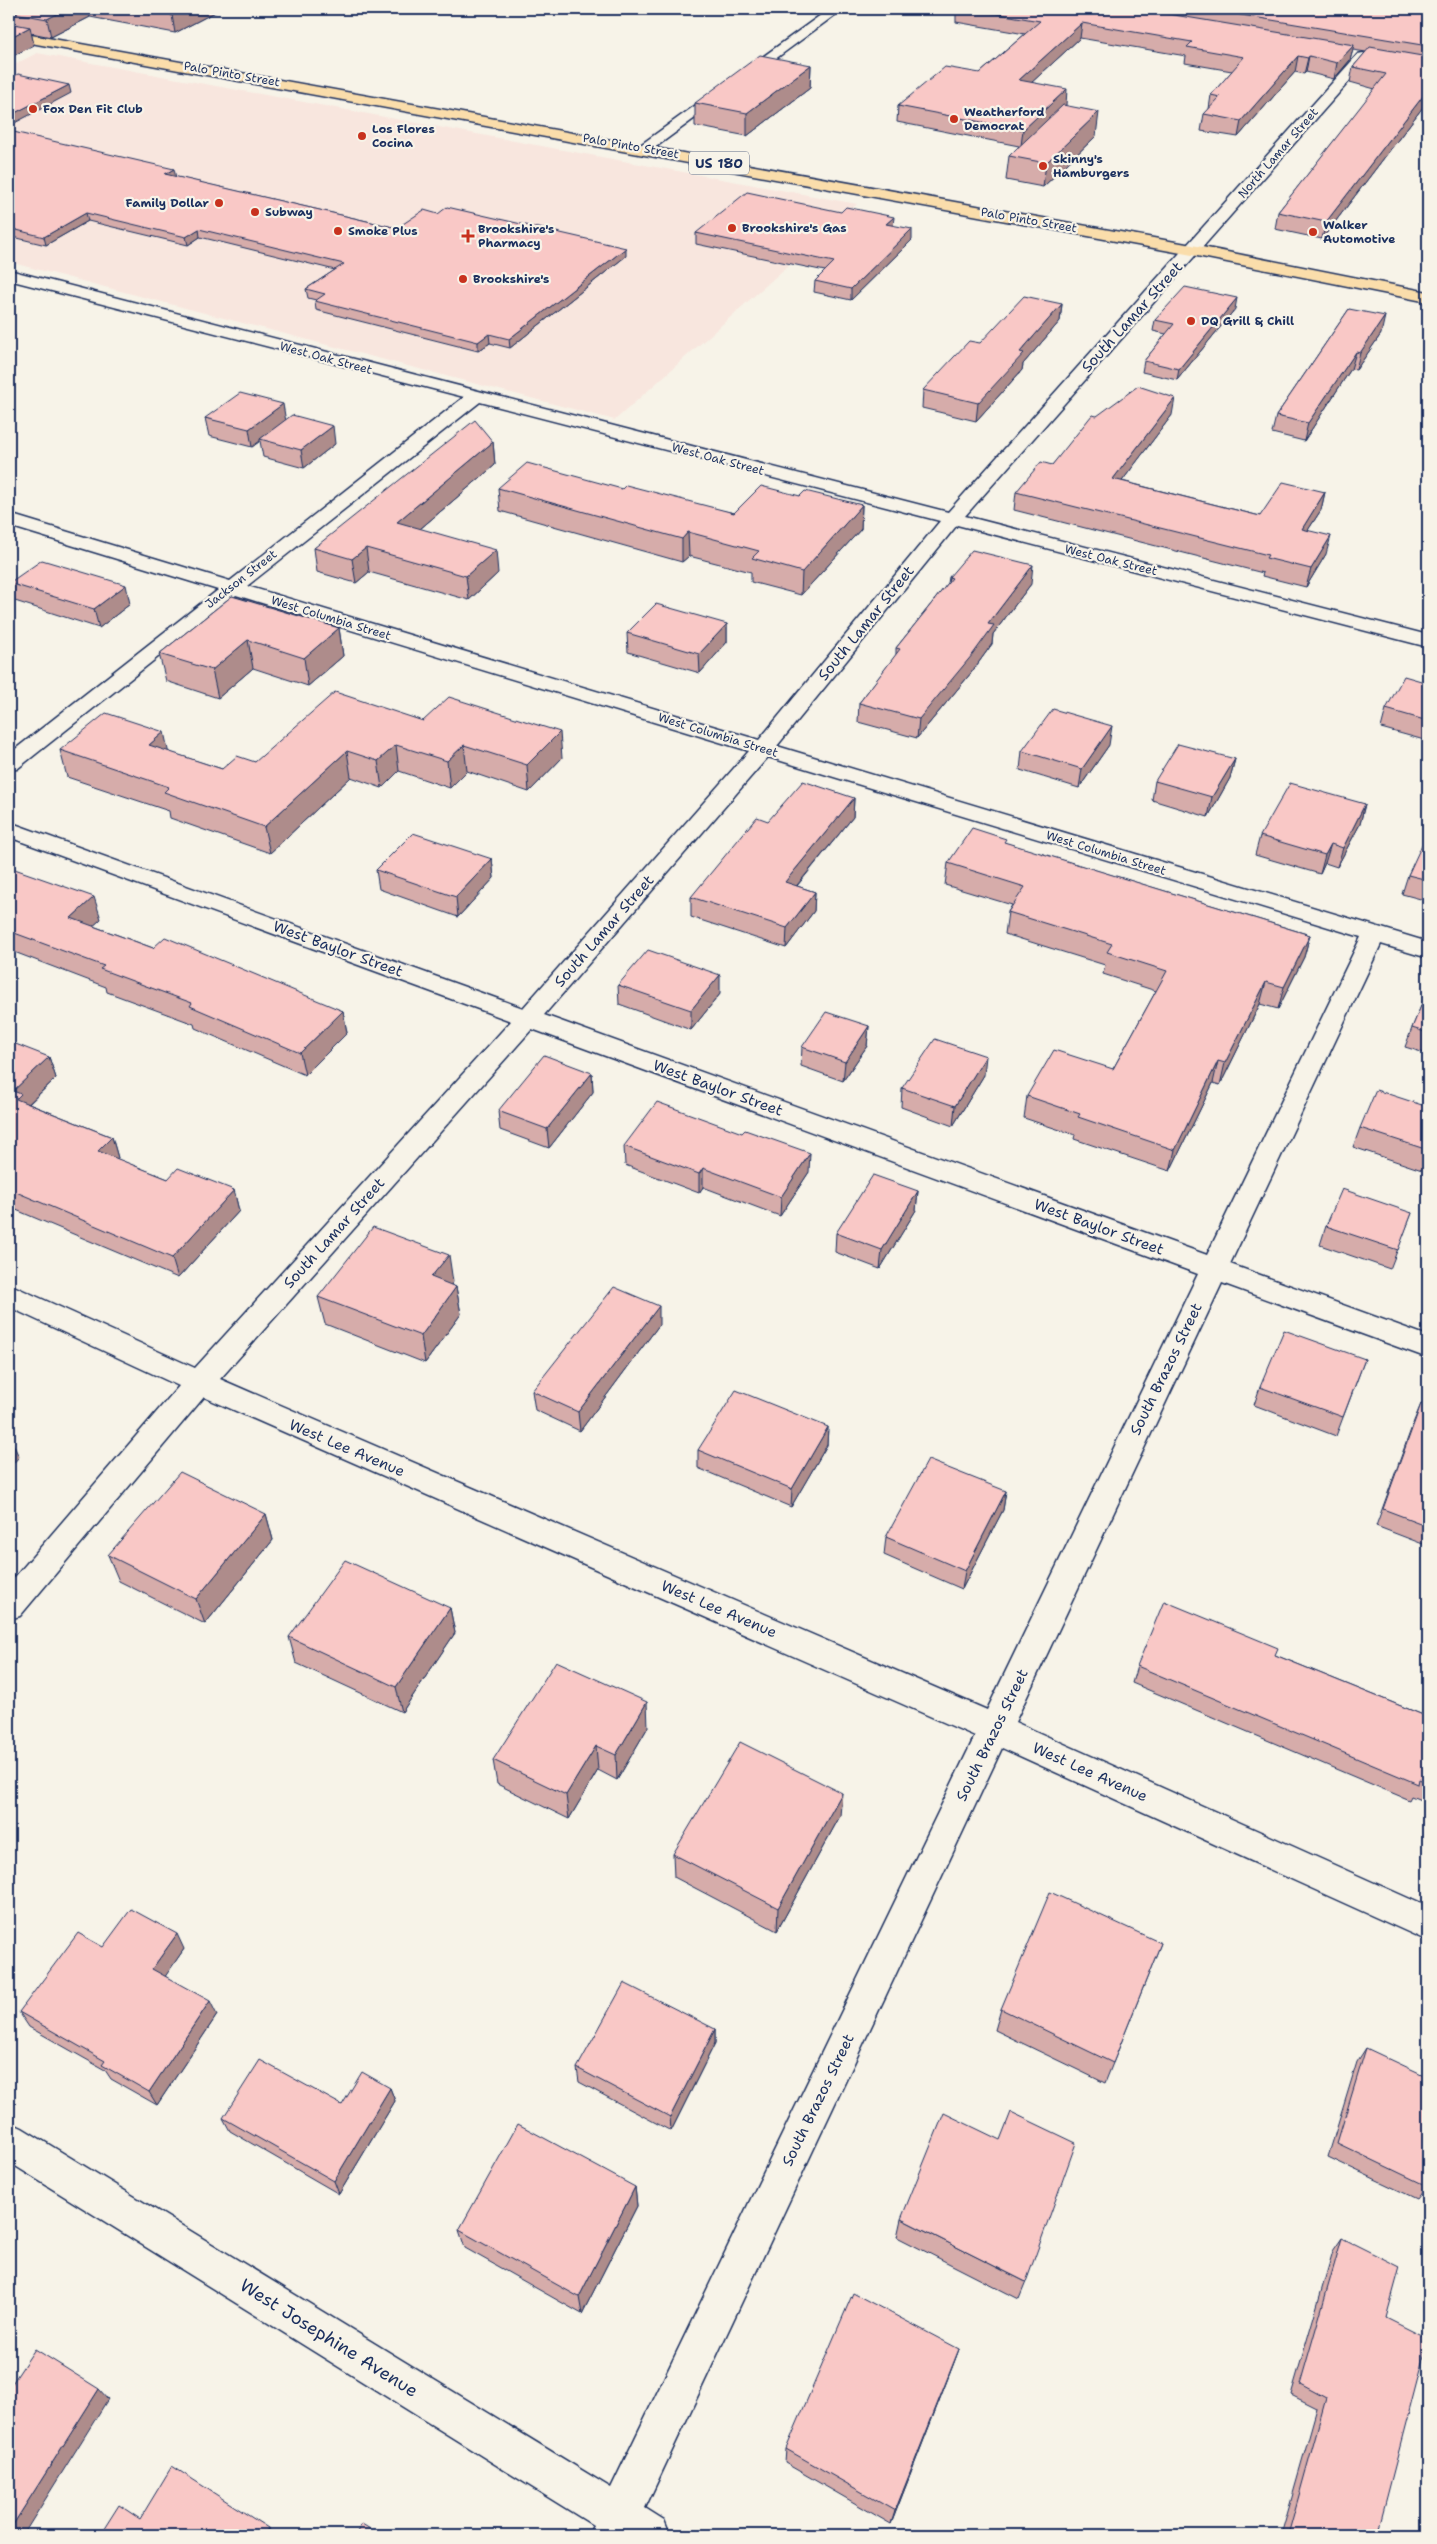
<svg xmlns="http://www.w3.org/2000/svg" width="1437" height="2544" viewBox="0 0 1437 2544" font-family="'Shantell Sans',sans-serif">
<rect width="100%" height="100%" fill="#f7f3e8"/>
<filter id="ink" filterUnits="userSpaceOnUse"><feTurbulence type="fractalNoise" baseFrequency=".02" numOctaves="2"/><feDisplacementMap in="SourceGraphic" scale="10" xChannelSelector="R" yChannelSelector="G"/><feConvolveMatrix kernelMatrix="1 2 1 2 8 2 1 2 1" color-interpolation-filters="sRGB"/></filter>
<g filter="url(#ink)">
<polygon fill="#f8e6de" points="37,53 857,204 615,420 9,262 9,67"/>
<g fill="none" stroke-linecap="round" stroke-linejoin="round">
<g stroke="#1b2f5e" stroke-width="3">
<g id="minor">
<polygon points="829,9 843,9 649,152 639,152 637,149 639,146"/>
<path d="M1363 53 1370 57 1368 60 965 516 1428 635V647L957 525 777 746 1428 942V958L1381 944 1230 1264 1428 1336V1358L1222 1283 1015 1722 1428 1907V1941L1002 1748 645 2508 664 2520 670 2535H589L593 2525 9 2162V2122L22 2128 611 2488 975 1736 204 1397 20 1616 9 1619V1584L179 1386 9 1307V1284L195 1368 511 1021 9 837V822L523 1008 749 751 236 595 17 769 9 770V754L218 590 9 526V514L230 581 464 397 9 280V270L948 512 1358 54ZM480 402 940 521 759 740 247 586ZM768 757 1361 937 1207 1255 544 1015ZM532 1029 1198 1274 987 1710 220 1379Z"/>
</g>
</g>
<g stroke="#1b2f5e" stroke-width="3">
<polygon id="major" points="9,31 1192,245 1428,292 1428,302 1192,255 9,39"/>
</g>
<use href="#minor" fill="#f7f3e8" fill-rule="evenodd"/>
<use href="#major" fill="#faddab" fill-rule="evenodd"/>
</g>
<g fill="#d6acaa" stroke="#1b2f5e">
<polygon points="9,9 221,9 175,33 90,17 51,37 31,33 34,45 9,58"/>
<polygon points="938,9 1428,9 1428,108 1423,107 1322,239 1275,229 1278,212 1375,89 1350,82 1353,67 1366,52 1353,50 1350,60 1334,79 1306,72 1304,74 1295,72 1238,137 1201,131 1204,114 1209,109 1211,95 1232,71 1185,63 1186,56 1080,38 1032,82 1066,105 1065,106 1096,136 1043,187 1006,180 1009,156 1019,146 897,122 898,106 980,73 1025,34 956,22 956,12"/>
<polygon points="811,65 810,88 747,136 695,126 695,103"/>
<polygon points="9,131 176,177 397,228 626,256 510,348 490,343 478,351 316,310 315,301 316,300 308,298 306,289 335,270 200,237 188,245 88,221 46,245 9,236"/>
<polygon points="893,225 912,240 851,300 814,292 815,281 825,271 696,244 696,233"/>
<polygon points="1062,304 1060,321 1023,364 1022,370 976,421 922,408 923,390 980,343"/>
<polygon points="1235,309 1177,380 1142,372 1144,361 1166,334 1153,331 1155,320"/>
<polygon points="1349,309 1381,334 1356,370 1351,369 1304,441 1272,433 1276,416"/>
<polygon points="1172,415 1122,481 1260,516 1325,492 1321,510 1308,530 1326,554 1306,587 1262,576 1263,573 1014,510 1016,492 1052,465 1097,416"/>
<polygon points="205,418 335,444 304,468 263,457 260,441 252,447 209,436"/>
<polygon points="493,442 495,465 420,529 498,573 469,600 369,572 356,583 317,572 314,548"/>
<polygon points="498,488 622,489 734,513 800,496 862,505 861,529 801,595 751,582 751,572 689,556 682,562 500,511"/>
<polygon points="949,577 1031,584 993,634 992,644 971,673 917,738 858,722 859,703 896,655 896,648 948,583"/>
<polygon points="9,583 130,604 99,628 15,601"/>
<polygon points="232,596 339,628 343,656 308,686 253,668 218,698 166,681 159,654"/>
<polygon points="727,624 727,642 700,673 628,652 627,633"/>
<polygon points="1428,683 1428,741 1381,728 1386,709"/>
<polygon points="423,721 562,758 529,792 467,771 450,788 399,771 382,788 351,777 270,853 170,818 169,811 67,777 60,750 169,752 222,769 255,762"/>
<polygon points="1109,745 1079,788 1020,770 1022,751"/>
<polygon points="1235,759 1230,778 1208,817 1152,800 1155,781"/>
<polygon points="854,798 853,817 797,886 815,892 814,911 786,948 691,917 691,897 768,821"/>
<polygon points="1365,804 1360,824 1337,867 1325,863 1320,874 1255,855 1260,836"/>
<polygon points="1428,836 1428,901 1402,894 1408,875"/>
<polygon points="1006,843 1310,935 1304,957 1278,1009 1260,1004 1220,1085 1213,1083 1170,1171 1074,1139 1075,1135 1024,1118 1027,1096 1113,1069 1156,991 1103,974 1105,965 1005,934 1008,912 1012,905 945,885 948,863"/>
<polygon points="492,859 494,878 458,917 379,889 376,870"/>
<polygon points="9,867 101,919 93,926 153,948 343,1011 347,1033 305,1075 195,1028 194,1024 107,992 106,987 9,950"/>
<polygon points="618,985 720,994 691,1030 619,1004"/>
<polygon points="1428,989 1428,1054 1405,1047 1412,1028"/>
<polygon points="869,1026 867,1046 843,1081 801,1066 802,1047"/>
<polygon points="9,1046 49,1057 56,1078 29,1104 112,1137 118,1158 117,1159 168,1179 234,1190 239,1211 178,1278 9,1207"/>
<polygon points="592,1073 593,1092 549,1148 500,1130 498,1111"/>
<polygon points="984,1075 953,1126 901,1107 902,1088"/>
<polygon points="1428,1107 1428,1172 1353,1147 1360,1128"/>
<polygon points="624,1146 809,1172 780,1216 703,1187 699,1193 625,1165"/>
<polygon points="918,1191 916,1210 880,1269 835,1252 836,1233"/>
<polygon points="1412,1213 1390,1269 1320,1245 1326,1226"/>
<polygon points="453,1282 451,1285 456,1287 461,1314 425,1363 325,1324 318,1297"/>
<polygon points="659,1325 580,1431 535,1410 532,1391"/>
<polygon points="1365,1359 1336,1436 1254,1405 1260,1387"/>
<polygon points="1421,1404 1428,1407 1428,1546 1376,1526 1414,1421"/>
<polygon points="828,1427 827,1445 791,1507 698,1468 698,1450"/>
<polygon points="1006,1491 1003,1510 962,1589 884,1555 886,1537"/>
<polygon points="266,1514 273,1540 205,1624 119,1581 108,1555"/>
<polygon points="450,1608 455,1633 402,1712 296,1663 289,1637"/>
<polygon points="1275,1655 1428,1717 1428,1803 1411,1796 1409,1800 1132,1683 1137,1666"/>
<polygon points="648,1727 617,1780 598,1770 569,1819 497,1784 493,1760"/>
<polygon points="840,1816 777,1931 674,1877 673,1854"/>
<polygon points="1161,1943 1105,2083 995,2030 1001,2009"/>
<polygon points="103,1947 184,1949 165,1976 217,2015 157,2105 111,2079 105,2070 29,2027 19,2012"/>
<polygon points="715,2029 715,2043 671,2131 579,2082 577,2068"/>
<polygon points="1366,2048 1427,2186 1417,2199 1328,2157 1357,2062"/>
<polygon points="390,2088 395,2101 339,2194 230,2131 223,2118 342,2105"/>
<polygon points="635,2187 637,2206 582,2314 465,2248 459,2230"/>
<polygon points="901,2219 1026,2282 1019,2299 897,2237"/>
<polygon points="1342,2238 1386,2318 1377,2535 1281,2535 1317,2408 1291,2395 1333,2251"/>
<polygon points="959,2349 953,2365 891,2524 785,2463 786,2449"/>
</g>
<g fill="#ae8c8b" stroke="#1b2f5e">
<polygon points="67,9 89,9 90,17 51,37 47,19"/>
<polygon points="184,9 221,9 175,33 172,15"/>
<polygon points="1082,23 1080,38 1017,96 1019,80"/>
<polygon points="30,27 34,45 9,58 9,38"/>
<polygon points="1354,45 1350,60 1334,79 1337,63"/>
<polygon points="1298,56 1295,72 1238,137 1241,121"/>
<polygon points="1309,56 1306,72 1304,74 1308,58"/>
<polygon points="811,65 810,88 747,136 747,113"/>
<polygon points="69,85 71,93 9,126 9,116"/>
<polygon points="1067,89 1066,105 1021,146 1023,130"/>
<polygon points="1427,91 1423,107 1322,239 1326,222"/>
<polygon points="1099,112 1096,136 1043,187 1046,163"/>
<polygon points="174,169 176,178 165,174"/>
<polygon points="86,213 88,221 46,245 44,237"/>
<polygon points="894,217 893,227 886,224"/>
<polygon points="199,229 200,237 188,245 186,237"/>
<polygon points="912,229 912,240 851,300 851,289"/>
<polygon points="626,248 626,256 510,348 509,339"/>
<polygon points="1237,298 1235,309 1177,380 1179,369"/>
<polygon points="1062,304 1060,321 1023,364 1022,370 976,421 978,403 1020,352"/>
<polygon points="1385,316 1381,334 1356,370 1360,353"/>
<polygon points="489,334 490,343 478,351 478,342"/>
<polygon points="1356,352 1351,369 1304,441 1308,423"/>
<polygon points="1175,398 1172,415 1110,497 1113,479"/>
<polygon points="283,404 286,422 260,439 260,441 252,447 249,429"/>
<polygon points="333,426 335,444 304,468 301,450"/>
<polygon points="493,442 495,465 400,546 397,522"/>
<polygon points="1325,492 1321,510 1297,547 1302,529"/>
<polygon points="862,505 861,529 801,595 802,572"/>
<polygon points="688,532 689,556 682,562 682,539"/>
<polygon points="1331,536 1326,554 1306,587 1311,569"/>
<polygon points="366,548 369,572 356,583 352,559"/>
<polygon points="496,550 498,573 469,600 466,576"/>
<polygon points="1033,565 1031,584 993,634 992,644 971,673 917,738 919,719 988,624"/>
<polygon points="126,585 130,604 99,628 94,609"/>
<polygon points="727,624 727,642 700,673 699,654"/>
<polygon points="339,628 343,656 308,686 304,658"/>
<polygon points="248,640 253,668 218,698 212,670"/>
<polygon points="1112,726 1109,745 1079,788 1082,769"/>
<polygon points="164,732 170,759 149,745"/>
<polygon points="560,732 562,758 529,792 527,765"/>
<polygon points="396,745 399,771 382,788 378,761"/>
<polygon points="464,745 467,771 450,788 447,761"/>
<polygon points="347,751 351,777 270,853 264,827"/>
<polygon points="1235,759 1230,778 1208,817 1212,797"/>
<polygon points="854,798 853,817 784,901 785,882"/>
<polygon points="1365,804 1360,824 1337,867 1343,848"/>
<polygon points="1331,844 1325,863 1320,874 1325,855"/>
<polygon points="492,859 494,878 458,917 456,897"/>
<polygon points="815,892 814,911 786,948 787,928"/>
<polygon points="94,897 101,919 78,940 71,918"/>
<polygon points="1310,935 1304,957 1278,1009 1284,987"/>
<polygon points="720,975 720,994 691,1030 691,1010"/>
<polygon points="1266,982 1260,1004 1220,1085 1225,1063"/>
<polygon points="343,1011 347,1033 305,1075 300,1053"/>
<polygon points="869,1026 867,1046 843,1081 845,1062"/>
<polygon points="986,1056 984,1075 953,1126 955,1106"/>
<polygon points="49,1057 56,1078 25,1107 24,1120 13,1091"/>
<polygon points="1218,1061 1213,1083 1170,1171 1175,1150"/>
<polygon points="592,1073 593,1092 549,1148 547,1129"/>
<polygon points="112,1137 118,1158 105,1172 98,1151"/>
<polygon points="810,1153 809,1172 780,1216 781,1197"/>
<polygon points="703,1168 703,1187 699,1193 699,1174"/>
<polygon points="234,1190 239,1211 178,1278 172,1258"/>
<polygon points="918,1191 916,1210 880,1269 882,1250"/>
<polygon points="449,1255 453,1282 436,1305 431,1277"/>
<polygon points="456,1287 461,1314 425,1363 421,1336"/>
<polygon points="659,1306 659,1325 580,1431 578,1412"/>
<polygon points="828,1427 827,1445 791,1507 792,1489"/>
<polygon points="11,1439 19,1457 9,1468 9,1441"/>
<polygon points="1006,1491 1003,1510 962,1589 965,1571"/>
<polygon points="266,1514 273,1540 205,1624 196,1599"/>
<polygon points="450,1608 455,1633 402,1712 396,1687"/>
<polygon points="647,1702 648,1727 617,1780 616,1755"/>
<polygon points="596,1746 598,1770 569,1819 566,1795"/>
<polygon points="842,1793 840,1816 777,1931 778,1908"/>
<polygon points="177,1934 184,1949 160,1984 152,1969"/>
<polygon points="210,2001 217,2015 157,2105 149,2092"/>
<polygon points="715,2029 715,2043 671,2131 670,2117"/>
<polygon points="390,2088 395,2101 339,2194 334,2181"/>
<polygon points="635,2187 637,2206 582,2314 579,2297"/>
<polygon points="959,2349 953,2365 891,2524 895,2511"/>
<polygon points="99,2389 108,2399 23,2535 9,2535 9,2531"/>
<polygon points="268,2528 274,2535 264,2535"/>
</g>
<g fill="#f9c8c6" stroke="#1b2f5e">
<polygon points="9,9 67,9 47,19 9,12"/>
<polygon points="140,9 184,9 172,15"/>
<polygon points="969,9 1138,9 1354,45 1337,63 1309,56 1308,58 1298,56 1241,121 1204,114 1220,97 1211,95 1244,57 1187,47 1192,42 1082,23 1019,80 1067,89 1023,130 898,106 945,67 980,73 1040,21"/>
<polygon points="1205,9 1428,9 1428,46"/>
<polygon points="9,23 30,27 9,38"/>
<polygon points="1370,47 1428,57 1428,91 1427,91 1326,222 1278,212 1386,74 1353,67"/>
<polygon points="760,55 811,65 747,113 695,103"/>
<polygon points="18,74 69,85 9,116 9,79"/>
<polygon points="1063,105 1099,112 1046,163 1009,156"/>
<polygon points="9,131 174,169 165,174 397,228 424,210 438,214 447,207 626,248 509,339 489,334 478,342 315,301 325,294 306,289 344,264 199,229 186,237 86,213 44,237 9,228"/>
<polygon points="747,192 841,212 846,207 894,217 886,224 912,229 851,289 815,281 834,262 696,233"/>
<polygon points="1185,287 1237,298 1179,369 1144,361 1174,324 1155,320"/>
<polygon points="1024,296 1062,304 1020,352 1024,353 978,403 923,390 969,341 980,343"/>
<polygon points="1349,309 1385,316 1360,353 1356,352 1308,423 1276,416"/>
<polygon points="1138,386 1175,398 1113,479 1260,516 1283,482 1325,492 1302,529 1331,536 1311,569 1266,558 1268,555 1016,492 1041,462 1052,465 1092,415 1097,416"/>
<polygon points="240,393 283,404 249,429 205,418"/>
<polygon points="292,415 333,426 301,450 260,439"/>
<polygon points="475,420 493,442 397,522 496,550 466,576 366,548 352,559 314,548"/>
<polygon points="527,463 622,489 626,485 734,513 761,486 800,496 805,491 862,505 802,572 752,558 759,551 688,532 682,539 498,488"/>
<polygon points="972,550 1033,565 988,624 994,625 973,654 919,719 859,703 900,649 896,648 952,578 949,577"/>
<polygon points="42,560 126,585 94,609 9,583"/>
<polygon points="232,596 339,628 304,658 248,640 212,670 159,654"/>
<polygon points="656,604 727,624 699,654 627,633"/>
<polygon points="1404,676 1428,683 1428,721 1386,709"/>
<polygon points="335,692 423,721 449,697 560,732 527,765 464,745 447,761 396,745 378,761 347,751 264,827 164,792 169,787 60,750 106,713 164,732 149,745 222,769 237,756 255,762"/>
<polygon points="1053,709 1112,726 1082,769 1022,751"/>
<polygon points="1178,744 1235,759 1212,797 1155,781"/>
<polygon points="803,781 854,798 785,882 815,892 787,928 691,897 757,817 768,821"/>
<polygon points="1290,783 1365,804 1343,848 1331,844 1325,855 1260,836"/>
<polygon points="972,828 1006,839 1004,842 1310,935 1284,987 1266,982 1225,1063 1218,1061 1175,1150 1078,1117 1080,1114 1027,1096 1054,1050 1113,1069 1167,971 1107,952 1112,944 1008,912 1025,887 948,863"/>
<polygon points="413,833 492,859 456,897 376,870"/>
<polygon points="1426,836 1428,836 1428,880 1408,875"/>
<polygon points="9,867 94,897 71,918 153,948 165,937 343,1011 300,1053 190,1006 192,1003 100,969 104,966 9,931"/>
<polygon points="648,950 720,975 691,1010 618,985"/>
<polygon points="1428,989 1428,1033 1412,1028"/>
<polygon points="826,1012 869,1026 845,1062 802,1047"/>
<polygon points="935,1039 986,1056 955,1106 902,1088"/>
<polygon points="13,1043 49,1057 13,1091 21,1094 16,1099 112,1137 98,1151 168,1179 178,1168 234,1190 172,1258 9,1189 9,1046"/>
<polygon points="544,1055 592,1073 547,1129 498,1111"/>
<polygon points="1376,1090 1428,1107 1428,1150 1360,1128"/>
<polygon points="657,1102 742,1133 745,1130 810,1153 781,1197 703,1168 699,1174 624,1146"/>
<polygon points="873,1175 918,1191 882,1250 836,1233"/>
<polygon points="1342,1189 1412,1213 1398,1250 1326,1226"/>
<polygon points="373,1227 449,1255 431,1277 456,1287 421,1336 318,1297"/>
<polygon points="614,1287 659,1306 578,1412 532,1391"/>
<polygon points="1284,1330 1365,1359 1343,1417 1260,1387"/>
<polygon points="736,1390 828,1427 792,1489 698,1450"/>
<polygon points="1421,1404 1428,1407 1428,1526 1383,1509"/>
<polygon points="928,1460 1006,1491 965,1571 886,1537"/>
<polygon points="180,1472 266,1514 196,1599 108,1555"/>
<polygon points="345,1560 450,1608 396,1687 289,1637"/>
<polygon points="1164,1601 1278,1648 1275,1655 1428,1717 1428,1783 1419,1779 1418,1784 1137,1666"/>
<polygon points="556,1661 647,1702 616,1755 596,1746 566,1795 493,1760"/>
<polygon points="740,1742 842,1793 778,1908 673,1854"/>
<polygon points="1050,1892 1161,1943 1113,2063 1001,2009"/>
<polygon points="131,1909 177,1934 152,1969 210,2001 149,2092 102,2065 105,2061 19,2012 78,1933 103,1947"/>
<polygon points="624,1983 715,2029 670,2117 577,2068"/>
<polygon points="1366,2048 1428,2077 1428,2182 1427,2186 1337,2143"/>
<polygon points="260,2060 342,2105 362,2072 390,2088 334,2181 223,2118"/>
<polygon points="1011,2112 1076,2143 1026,2282 901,2219 944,2113 1000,2140"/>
<polygon points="518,2124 635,2187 579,2297 459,2230"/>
<polygon points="1342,2238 1400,2267 1386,2318 1428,2339 1377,2535 1288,2535 1326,2398 1300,2384"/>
<polygon points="853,2293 959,2349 895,2511 786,2449"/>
<polygon points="35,2349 99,2389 9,2531 9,2388"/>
<polygon points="172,2466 268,2528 264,2535 100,2535 119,2505 140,2519"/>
<polygon points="362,2524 380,2535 355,2535"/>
</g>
</g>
<g fill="#c8321e" stroke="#f7f3e8" stroke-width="2">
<circle cx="33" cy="109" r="5"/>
<circle cx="954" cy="119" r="5"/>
<circle cx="362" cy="136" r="5"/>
<circle cx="1043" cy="166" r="5"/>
<circle cx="219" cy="203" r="5"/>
<circle cx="255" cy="212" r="5"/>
<circle cx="732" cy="228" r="5"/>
<circle cx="338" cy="231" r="5"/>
<circle cx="1313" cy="232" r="5"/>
<path d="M465.5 228.5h5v5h5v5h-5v5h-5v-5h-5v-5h5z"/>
<circle cx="463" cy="279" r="5"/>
<circle cx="1191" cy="321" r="5"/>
</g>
<g text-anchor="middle" stroke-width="4.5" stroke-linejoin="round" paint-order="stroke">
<g font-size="12" fill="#1b2f5e" stroke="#f7f3e8">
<text transform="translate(232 74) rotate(10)" y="4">Palo Pinto Street</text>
<text transform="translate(631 146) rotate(10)" y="4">Palo Pinto Street</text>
<text transform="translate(1278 153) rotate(-49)" y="4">North Lamar Street</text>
<text transform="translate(1029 220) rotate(10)" y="4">Palo Pinto Street</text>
<text transform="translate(326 358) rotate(15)" y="4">West Oak Street</text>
<text transform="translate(718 459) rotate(15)" y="4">West Oak Street</text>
<text transform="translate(1111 560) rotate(14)" y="4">West Oak Street</text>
<text transform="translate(241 579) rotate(-38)" y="4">Jackson Street</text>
<text transform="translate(331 618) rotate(17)" y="4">West Columbia Street</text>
<text transform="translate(718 735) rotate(17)" y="4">West Columbia Street</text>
<text transform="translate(1106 853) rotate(17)" y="4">West Columbia Street</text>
</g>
<g font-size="12" font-weight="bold" fill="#1b2f5e" stroke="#f7f3e8" text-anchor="start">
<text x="43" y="113">Fox Den Fit Club</text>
<text x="964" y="116">Weatherford<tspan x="964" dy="14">Democrat</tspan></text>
<text x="372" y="133">Los Flores<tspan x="372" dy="14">Cocina</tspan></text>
<text x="1053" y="163">Skinny's<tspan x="1053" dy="14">Hamburgers</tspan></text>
<text x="209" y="207" text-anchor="end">Family Dollar</text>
<text x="265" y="216">Subway</text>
<text x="1323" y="229">Walker<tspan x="1323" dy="14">Automotive</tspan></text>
<text x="742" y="232">Brookshire's Gas</text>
<text x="478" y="233">Brookshire's<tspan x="478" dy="14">Pharmacy</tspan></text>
<text x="348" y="235">Smoke Plus</text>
<text x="473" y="283">Brookshire's</text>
<text x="1201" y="325">DQ Grill &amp; Chill</text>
</g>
<rect fill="#f7f3e8" stroke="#5d6a87" stroke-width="1" x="689" y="151.5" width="60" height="23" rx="4"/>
<g font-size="14" font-weight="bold" fill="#1b2f5e">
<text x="719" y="168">US 180</text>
</g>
<g font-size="15" fill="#1b2f5e" stroke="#f7f3e8">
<text transform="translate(1132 317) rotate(-48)" y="5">South Lamar Street</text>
<text transform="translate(866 623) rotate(-51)" y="5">South Lamar Street</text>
<text transform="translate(604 931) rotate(-49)" y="5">South Lamar Street</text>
<text transform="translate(338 949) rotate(20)" y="5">West Baylor Street</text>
<text transform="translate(718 1088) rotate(20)" y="5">West Baylor Street</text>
<text transform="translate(1099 1227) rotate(20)" y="5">West Baylor Street</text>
<text transform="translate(334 1233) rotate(-48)" y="5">South Lamar Street</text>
<text transform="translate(1166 1369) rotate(-64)" y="5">South Brazos Street</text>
<text transform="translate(347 1448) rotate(23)" y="5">West Lee Avenue</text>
<text transform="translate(719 1609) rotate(23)" y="5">West Lee Avenue</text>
<text transform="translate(992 1735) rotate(-64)" y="5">South Brazos Street</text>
<text transform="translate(1090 1772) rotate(24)" y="5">West Lee Avenue</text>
<text transform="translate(818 2100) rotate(-64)" y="5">South Brazos Street</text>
</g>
<g font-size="18" fill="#1b2f5e" stroke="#f7f3e8">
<text transform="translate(329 2338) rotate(32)" y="6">West Josephine Avenue</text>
</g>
</g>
<rect width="1437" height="2544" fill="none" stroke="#f7f3e8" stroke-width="30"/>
<rect x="15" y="15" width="1407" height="2514" fill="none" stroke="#1b2f5e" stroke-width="2" filter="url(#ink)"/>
</svg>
